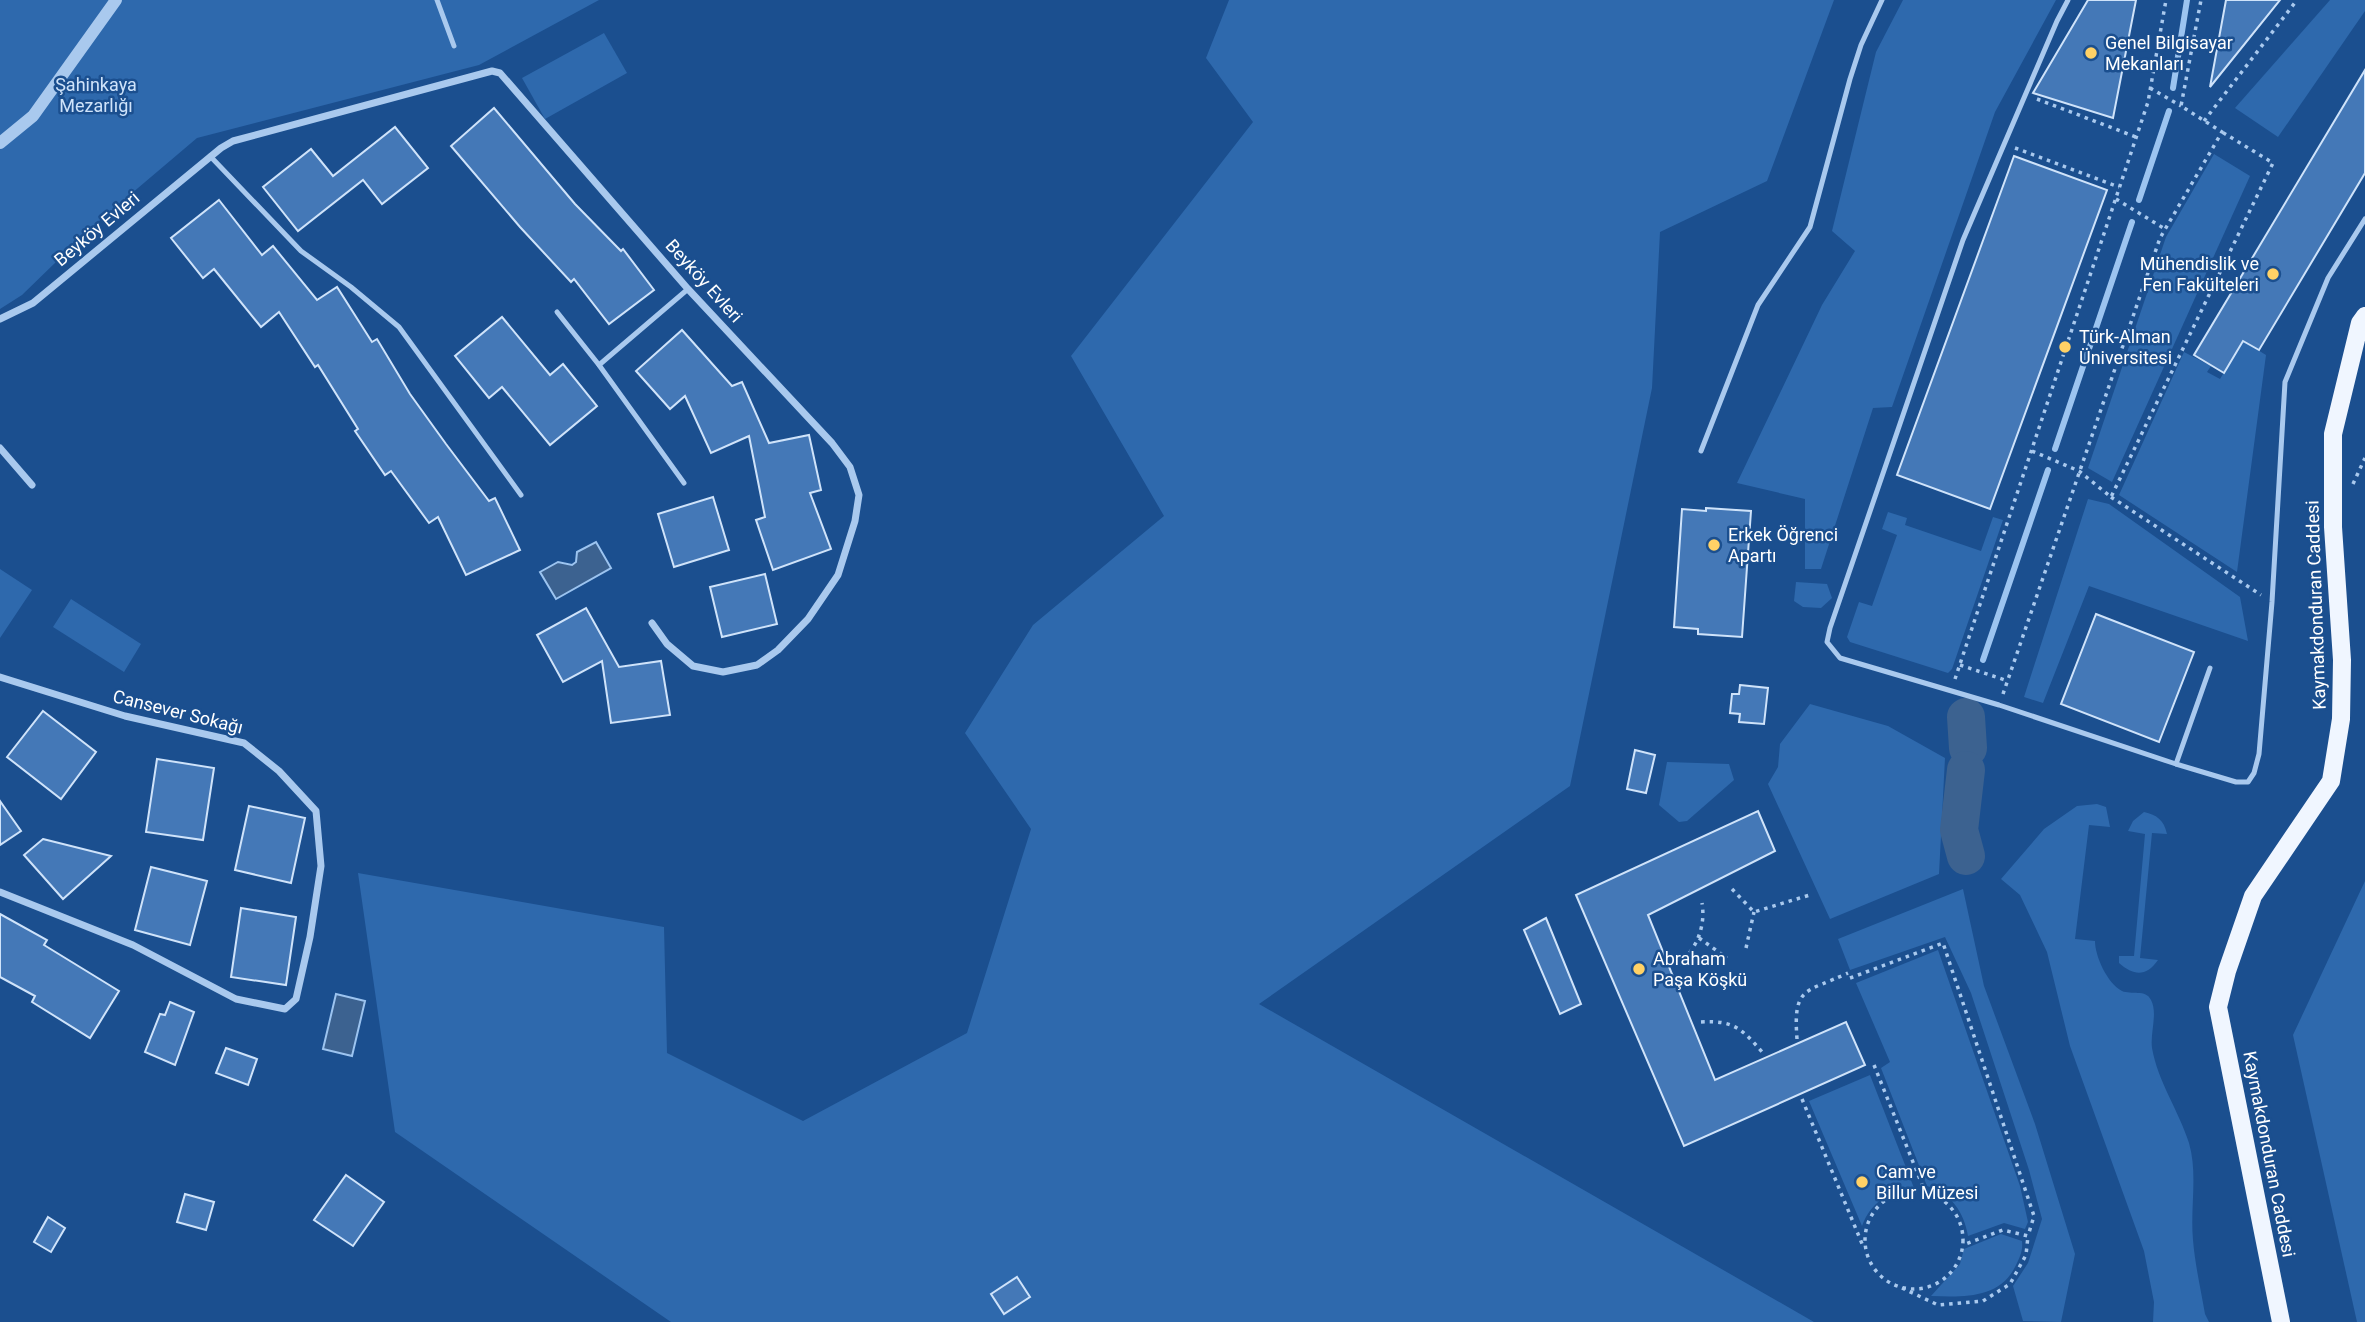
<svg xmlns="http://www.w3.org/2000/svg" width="2365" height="1322" viewBox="0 0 2365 1322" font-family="Roboto,sans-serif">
<rect width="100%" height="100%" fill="#1b4f8f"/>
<g fill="#2e69ad">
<polygon points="0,0 599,0 479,65 197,138 92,227 22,295 0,309"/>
<polygon points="1229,0 1834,0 1767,181 1660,232 1652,388 1570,786 1259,1004 1814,1322 671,1322 395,1132 358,873 664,927 667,1053 803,1121 967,1033 1031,829 965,733 1033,625 1164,516 1071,356 1253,122 1206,58"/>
<polygon points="1903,0 2056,0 1995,112 1892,407 1873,408 1821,569 1805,569 1805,499 1737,483 1822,305 1855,251 1832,231 1876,52"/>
<polygon points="2330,0 2365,0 2365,11 2278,137 2235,108"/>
<polygon points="604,33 627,73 545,119 522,78"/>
<polygon points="2214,154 2250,176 2112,482 2088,468 2166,237"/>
<polygon points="2243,341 2266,355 2237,572 2119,495 2184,352 2211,366 2207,372 2220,379"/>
<polygon points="2088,499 2109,504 2240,597 2248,641 2089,586 2043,703 2024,697"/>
<polygon points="1888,512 1907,518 1905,525 1981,551 1993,517 2003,520 1952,669 1948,673 1850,642 1847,637 1859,602 1872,606 1897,535 1882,529"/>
<polygon points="0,569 32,590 0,638"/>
<polygon points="1796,582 1827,584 1832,598 1821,608 1803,607 1794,601"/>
<polygon points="71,599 141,644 124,672 53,627"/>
<polygon points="1810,704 1888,726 1945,758 1939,874 1830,919 1768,784 1778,767 1780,744"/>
<polygon points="1667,762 1729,764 1734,780 1687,821 1679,822 1659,805"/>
<path d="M2097 804 2106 807 2110 827 2089 825 2075 939 2095 941C2095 956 2107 983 2122 991 2131 995 2146 989 2151 1000 2158 1013 2150 1033 2152 1048 2158 1082 2179 1111 2189 1143 2198 1174 2190 1208 2193 1240 2195 1265 2201 1290 2205 1314L2209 1322H2153L2154 1302 2144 1251 2070 1046 2047 952 2020 895 2001 879 2044 829 2077 806Z"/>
<path d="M2144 812C2157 815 2164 820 2167 834L2152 833 2140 958 2158 960C2146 977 2134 976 2119 963V956H2134L2145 834 2128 831 2133 821Z"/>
<polygon points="2365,881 2365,1322 2357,1322 2293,1035"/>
<polygon points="1963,889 1984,986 2035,1124 2075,1254 2061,1322 2023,1321 2013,1286 2028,1263 2042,1219 2029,1170 1971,993 1945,937 1850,970 1838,939"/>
<path d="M1938 950 2020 1186 2028 1222 2025 1229 2004 1223 1968 1236C1964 1212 1951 1193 1927 1186L1881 1068 1890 1062 1856 983Z"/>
<path d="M1870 1075 1914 1188C1889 1191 1871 1202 1862 1226L1809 1101Z"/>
<path d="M2001 1234 2022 1241C2023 1251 2020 1257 2015 1267 1999 1299 1963 1297 1931 1296L1960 1264 1964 1249Z"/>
</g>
<g fill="#3c6290" stroke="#9cc4f0" stroke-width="2">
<polygon points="596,542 611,568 556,599 540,572 558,562 572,565 576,562 577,552"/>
<polygon points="336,994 365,1001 352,1056 323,1049"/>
</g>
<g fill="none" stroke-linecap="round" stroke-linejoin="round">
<g stroke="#9cc4f0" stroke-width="6">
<polyline points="2173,88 2187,0"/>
<polyline points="2139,200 2169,111"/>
<polyline points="2055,449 2132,222"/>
<polyline points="1983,660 2048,470"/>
</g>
<g stroke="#3c6290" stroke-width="38">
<polyline points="1966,717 1968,748"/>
<polyline points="1966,770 1959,830 1966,856"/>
</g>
</g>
<g fill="#4478b7" stroke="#cfe3fa" stroke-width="2">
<polygon points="2088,0 2136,0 2113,118 2033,93"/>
<polygon points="2226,0 2280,0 2210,87"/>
<polygon points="2365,70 2365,173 2259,350 2243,341 2224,373 2194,355"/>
<polygon points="494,108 575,204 621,251 623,249 654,290 609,324 574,279 571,282 520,227 451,146"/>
<polygon points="395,127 428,168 382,204 363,180 298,231 263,187 311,149 333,176"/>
<polygon points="2014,156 2107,190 1990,509 1897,475"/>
<polygon points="219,200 262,255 273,246 317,300 337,287 372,342 377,339 410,394 446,444 489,501 495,498 520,550 466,575 438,517 429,523 391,471 385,475 355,431 358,429 318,365 315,367 279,312 261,327 214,269 203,278 171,238"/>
<polygon points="502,317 550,375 563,364 597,406 550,445 502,387 489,398 455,356"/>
<polygon points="682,330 732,386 742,382 769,443 809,435 821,490 810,493 831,549 773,570 756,520 765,517 749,436 711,453 685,396 670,409 636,371"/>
<polygon points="713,497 729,550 674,567 658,514"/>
<polygon points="1706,508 1751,511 1742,637 1698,634 1698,629 1674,627 1682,509 1706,511"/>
<polygon points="765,574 777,624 722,637 710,587"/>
<polygon points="586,608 619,667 661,661 670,715 611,723 602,661 563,682 537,635"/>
<polygon points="2096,614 2194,652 2159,742 2061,704"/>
<polygon points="1740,685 1768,688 1764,724 1739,722 1740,714 1730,713 1732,694 1739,694"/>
<polygon points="43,711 96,752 61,799 7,757"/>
<polygon points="1635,750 1655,755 1646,793 1627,789"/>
<polygon points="157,759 214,768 203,840 146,832"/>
<polygon points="0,801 21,831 0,845"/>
<polygon points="249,806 305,818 291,883 235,870"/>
<polygon points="1758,811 1775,851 1648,915 1715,1080 1846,1022 1865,1065 1684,1146 1576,895"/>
<polygon points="43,839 111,856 63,899 24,855"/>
<polygon points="151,867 207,881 190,945 135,930"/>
<polygon points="241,908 296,917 286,985 231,977"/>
<polygon points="0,914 47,940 44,945 119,991 90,1038 32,1002 35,996 0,977"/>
<polygon points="1546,918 1581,1004 1560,1014 1524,930"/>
<polygon points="170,1002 194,1012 175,1065 145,1052 160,1014 165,1015"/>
<polygon points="226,1048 257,1059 248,1085 216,1073"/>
<polygon points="346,1175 384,1202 353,1246 314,1220"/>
<polygon points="185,1194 214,1202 206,1230 177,1222"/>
<polygon points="48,1217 65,1228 51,1252 34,1242"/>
<polygon points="1017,1277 1030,1297 1004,1314 991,1294"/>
</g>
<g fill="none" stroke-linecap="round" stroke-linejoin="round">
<g stroke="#a9c9ee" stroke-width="3.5" stroke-dasharray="3.5 5" stroke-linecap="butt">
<polyline points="2150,88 2181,106"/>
<polyline points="2037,99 2136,137"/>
<polyline points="2204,121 2297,0"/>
<polyline points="2015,148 2119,187"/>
<polyline points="2116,199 2165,229"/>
<polyline points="2032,451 2079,471 2111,497 2273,163 2222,132"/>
<polyline points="2353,484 2365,458"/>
<polyline points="2111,497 2261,595"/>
<polyline points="1960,665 2008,681"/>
<polyline points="1955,679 2148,102 2166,0"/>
<polyline points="2003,694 2160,238 2222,132 2181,106 2201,0"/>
<polyline points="1732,889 1754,912 1813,894"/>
<polyline points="1699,938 1727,958"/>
<polyline points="1746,948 1754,912"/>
<path d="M1678 965C1696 950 1706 927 1702 903"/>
<polyline points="1850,978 1943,943 2034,1216 2028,1236"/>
<path d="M1701 1022C1734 1020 1742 1029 1763 1053"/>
<path d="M1797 1039C1793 986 1805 993 1848 973"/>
<polyline points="1874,1065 1925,1192"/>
<polyline points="1802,1099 1863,1246"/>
<circle cx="1914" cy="1240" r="49"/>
<polyline points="1902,1288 1938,1305 1983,1301 2010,1284 2026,1255 2028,1236 2003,1230 1963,1245"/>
</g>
<g stroke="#a9c9ee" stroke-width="5">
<polyline points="437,0 454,46"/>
<polyline points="2068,0 2057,21 1963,240 1830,628 1827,642 1840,658 1999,705 2176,764 2236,782 2248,782 2254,773 2259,754 2272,602 2285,382 2328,278 2365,219"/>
<polyline points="210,156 301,251 351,287 399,327 521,495"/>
<polyline points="557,312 599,365 684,483"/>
<polyline points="599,365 688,289"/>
<polyline points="1701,451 1758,305 1810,227 1850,79 1861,45 1882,0"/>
<polyline points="2176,764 2210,668"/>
</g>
<g stroke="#a9c9ee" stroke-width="7">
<polyline points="0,319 33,303 221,148 233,141 492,71 500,73 688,289 832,443 850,467 859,495 855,521 838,575 808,619 778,650 757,665 723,672 693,666 667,644 652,623"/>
<polyline points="0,448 32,485"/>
<polyline points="0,677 125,716 244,743 279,771 316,811 321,866 310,937 296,999 285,1009 236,999 133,945 0,892"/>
</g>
<polyline stroke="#a9c9ee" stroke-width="12" points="0,143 33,116 116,0"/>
<polyline stroke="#f0f6ff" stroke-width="18" points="2281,1322 2218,1007 2227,971 2253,896 2331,781 2341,719 2342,660 2333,527 2333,434 2360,323 2365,316"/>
</g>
<g fill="#ffd166" stroke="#1b4f8f" stroke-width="2.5">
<circle cx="2091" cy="53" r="7"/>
<circle cx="2273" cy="274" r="7"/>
<circle cx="2065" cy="347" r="7"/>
<circle cx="1714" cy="545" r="7"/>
<circle cx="1639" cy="969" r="7"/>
<circle cx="1862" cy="1182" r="7"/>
</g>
<g text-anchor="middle" stroke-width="5" stroke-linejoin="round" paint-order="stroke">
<g font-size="18" fill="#fff" stroke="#1b4f8f" text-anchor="start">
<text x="2105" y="49">Genel Bilgisayar<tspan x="2105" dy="21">Mekanları</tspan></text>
<text x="2259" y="270" text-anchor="end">Mühendislik ve<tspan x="2259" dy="21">Fen Fakülteleri</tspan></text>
<text x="2079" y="343">Türk-Alman<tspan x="2079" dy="21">Üniversitesi</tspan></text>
<text x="1728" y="541">Erkek Öğrenci<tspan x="1728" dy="21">Apartı</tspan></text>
<text x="1653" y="965">Abraham<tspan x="1653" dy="21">Paşa Köşkü</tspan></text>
<text x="1876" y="1178">Cam ve<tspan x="1876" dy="21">Billur Müzesi</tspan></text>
</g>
<g font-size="18" fill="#cfe3fa" stroke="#1b4f8f">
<text x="96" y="91">Şahinkaya<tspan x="96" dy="21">Mezarlığı</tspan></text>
</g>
<g font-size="18" fill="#fff" stroke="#1b4f8f">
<text transform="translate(97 229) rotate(-40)" y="6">Beyköy Evleri</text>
<text transform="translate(704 281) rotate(48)" y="6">Beyköy Evleri</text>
<text transform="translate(2316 605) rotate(-92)" y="6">Kaymakdonduran Caddesi</text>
<text transform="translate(178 712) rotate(14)" y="6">Cansever Sokağı</text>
<text transform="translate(2269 1154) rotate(79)" y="6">Kaymakdonduran Caddesi</text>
</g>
</g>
</svg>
